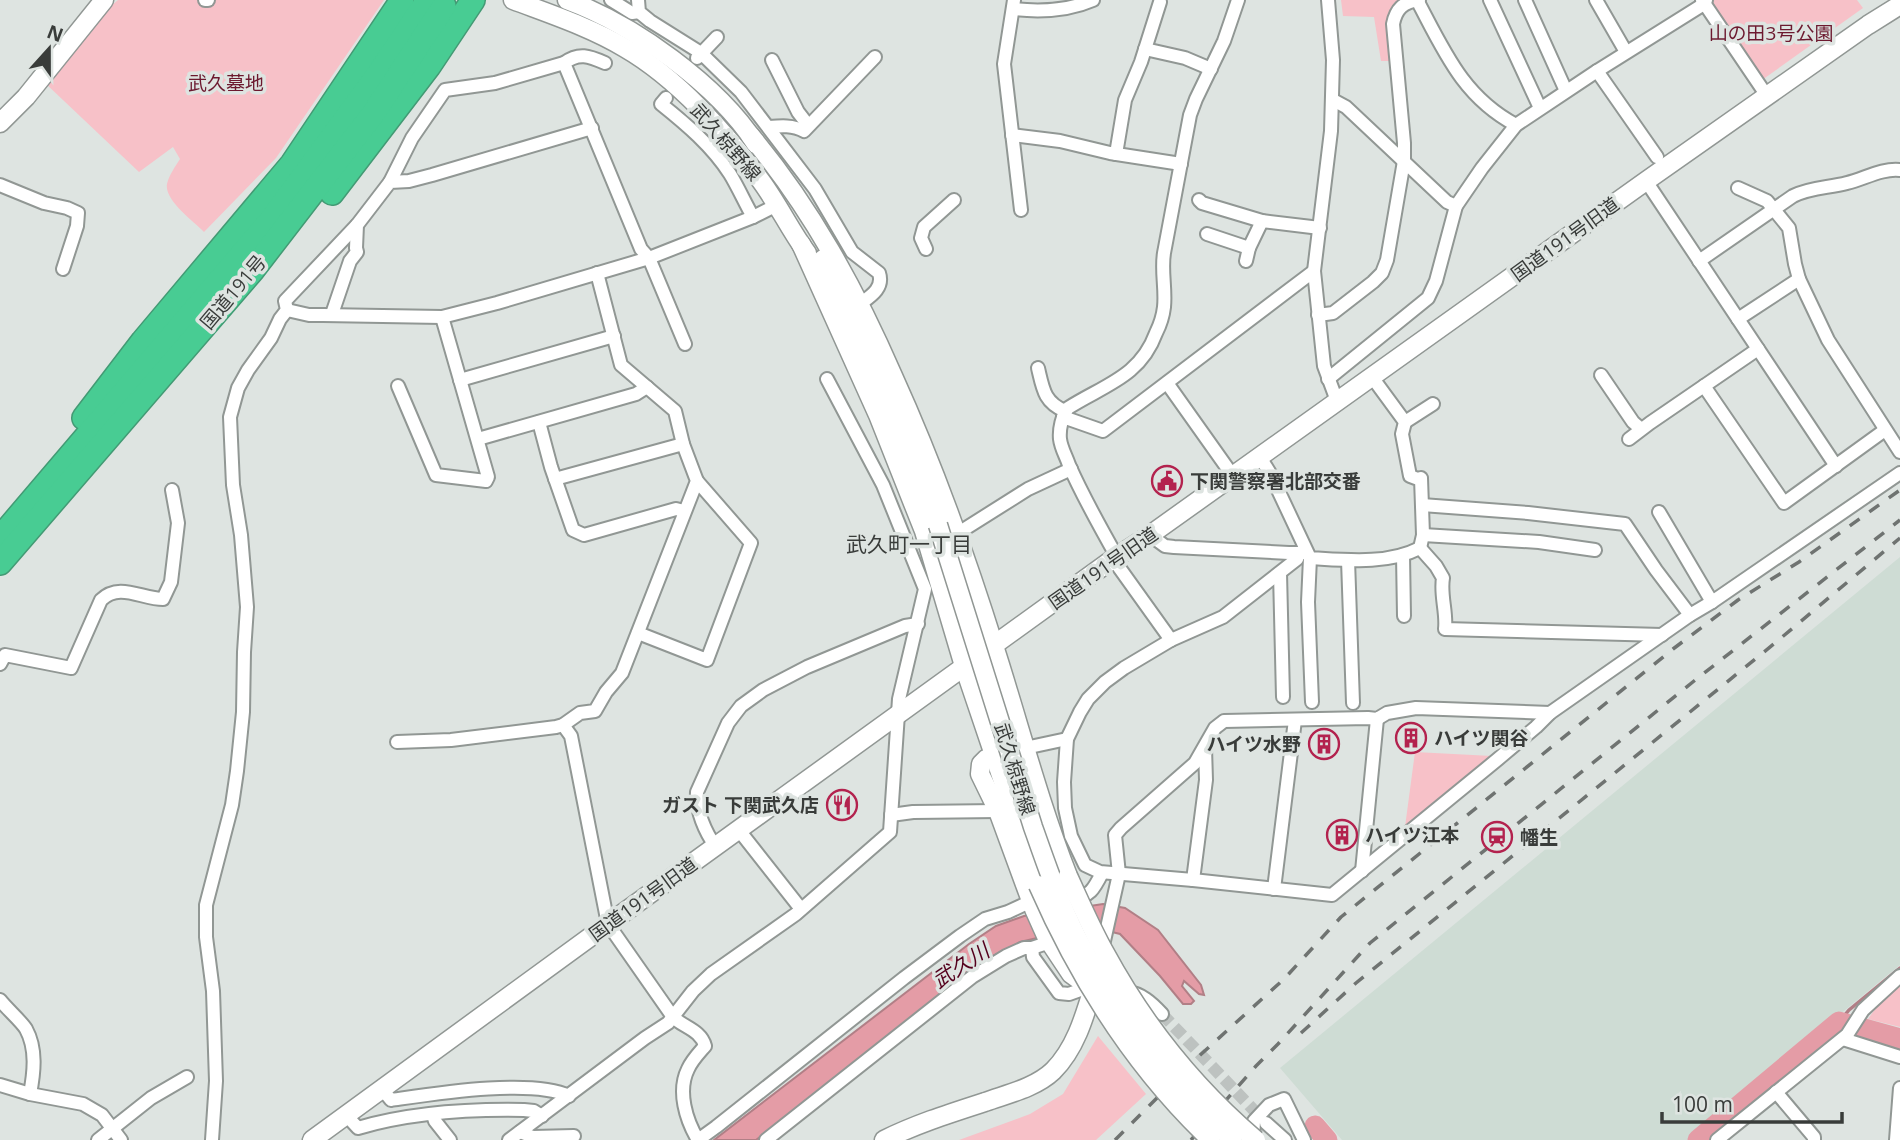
<svg xmlns="http://www.w3.org/2000/svg" width="1900" height="1140" viewBox="0 0 1900 1140" font-family="'Open Sans','Noto Sans JP',sans-serif">
<rect width="100%" height="100%" fill="#dee4e1"/>
<polygon fill="#cedcd4" points="1900,557 1900,965 1687,1140 1342,1140 1280,1068"/>
<g fill="#f7c1c8">
<path d="M118 0H384L276 158 204 232C193 221 164 200 167 184 169 175 175 167 180 159L173 147 139 172 44 82 111 6Z"/>
<polygon points="1341,0 1404,0 1393,61 1381,61 1374,17 1343,16"/>
<polygon points="1713,0 1857,0 1863,8 1762,80 1711,5"/>
<polygon points="1415,752 1492,756 1405,827"/>
<polygon points="1900,980 1900,1027 1868,1019 1888,991"/>
<polygon points="1098,1036 1146,1094 1096,1140 959,1140 1030,1114 1063,1094"/>
</g>
<polygon fill="#e49ca6" stroke="#b17f86" stroke-width="2" points="1103,904 1125,908 1158,930 1201,985 1204,995 1199,994 1184,981 1182,986 1194,1001 1191,1004 1183,1004 1160,976 1120,934 1104,930 1037,938 1020,942 981,962 756,1140 714,1140 969,944 996,926 1024,916"/>
<g fill="none" stroke-linecap="round" stroke-linejoin="round">
<polyline stroke="#b17f86" stroke-width="3.5" points="1839,1022 1849,1010 1900,968"/>
<g stroke="#e49ca6" stroke-width="21">
<polyline points="1315,1126 1327,1140"/>
<polyline points="1698,1140 1839,1022 1900,1039"/>
</g>
<polyline stroke="#bdc2c0" stroke-width="12" stroke-dasharray="12 6" stroke-linecap="butt" points="1162,1014 1266,1123"/>
<g stroke="#919794" stroke-width="16">
<g id="street">
<polyline points="205,0 208,0"/>
<polyline points="611,0 632,13 639,12"/>
<path d="M638 0 639 12 650 21 701 53 741 92 815 189 852 252 879 273C884 288 871 296 860 304"/>
<polyline points="1014,0 1004,64 1021,210"/>
<polyline points="1328,0 1333,60 1331,131 1314,271 1324,366 1337,401"/>
<path d="M1417 0C1444 51 1463 97 1516 125"/>
<polyline points="1490,0 1540,108"/>
<polyline points="1525,0 1566,91"/>
<polyline points="1596,0 1626,52"/>
<polyline points="1702,0 1767,96"/>
<path d="M1013 9C1040 12 1068 11 1093 0"/>
<polyline points="1145,49 1185,58 1211,69"/>
<polyline points="697,58 717,37"/>
<polyline points="772,60 798,112 808,125"/>
<polyline points="564,63 641,249 649,258 685,344"/>
<polyline points="1597,71 1657,157"/>
<path d="M666 98 661 104C686 124 712 146 730 174 738 187 745 203 753 217"/>
<polyline points="1333,100 1346,107 1447,202 1456,206"/>
<path d="M769 127C781 126 793 125 804 131L875 57"/>
<polyline points="1012,135 1060,141 1110,153 1181,164"/>
<polyline points="1116,154 1125,100 1141,62 1160,2"/>
<polyline points="1646,181 1836,466"/>
<path d="M390 182 412 138 445 90 495 83 564 63C579 52 589 56 605 63"/>
<polyline points="0,185 44,203 67,208 78,213 77,226 63,269"/>
<polyline points="1738,188 1767,201 1789,228 1795,264 1799,279 1828,340 1900,452"/>
<polyline points="1199,200 1202,203 1262,221 1320,228"/>
<polyline points="1207,234 1249,248"/>
<polyline points="926,249 921,238 924,227 954,200"/>
<polyline points="1246,261 1249,248 1262,221"/>
<path d="M1699 261 1793 196C1811 187 1828 188 1847 183 1864 179 1882 168 1900 170"/>
<polyline points="287,310 309,315 323,315 442,317 497,303 649,258 753,217 777,205"/>
<polyline points="332,314 350,261 357,252 356,248 357,225 390,182 409,181 432,175 592,128"/>
<path d="M1318 315 1333 313 1373 282 1382 273 1387 260 1404 161V143L1393 24C1396 9 1403 2 1419 0"/>
<polyline points="1738,319 1799,279"/>
<path d="M1038 368C1043 389 1044 402 1065 411"/>
<polyline points="1601,375 1633,422 1641,429"/>
<polyline points="1372,377 1405,422 1402,434 1410,476 1418,479 1421,478 1423,535 1420,548"/>
<polyline points="1328,379 1428,298 1436,281 1456,206 1482,168 1516,125 1597,71 1704,4 1706,0"/>
<polyline points="460,380 614,336"/>
<polyline points="1167,383 1233,476"/>
<polyline points="398,386 436,475 486,481 488,477 442,317"/>
<polyline points="1704,386 1784,503 1885,430"/>
<polyline points="1063,417 1103,431 1314,271"/>
<polyline points="539,422 551,467 573,530 584,535 676,509 684,511"/>
<polyline points="1405,422 1433,404"/>
<polyline points="478,439 636,394 647,387"/>
<polyline points="1629,439 1650,423 1758,349"/>
<path d="M1260 457 1271 475 1310 558C1345 560 1387 565 1420 548"/>
<polyline points="555,479 683,444"/>
<polyline points="1422,505 1528,513 1625,524 1656,570 1690,615"/>
<polyline points="1659,512 1712,602"/>
<polyline points="963,530 1028,489 1071,469"/>
<polyline points="1150,535 1165,546 1174,547 1289,553 1307,553"/>
<polyline points="1423,535 1539,542 1595,550"/>
<path d="M1420 548 1436 566 1443 578C1440 595 1447 612 1445 629L1662 635"/>
<polyline points="1299,553 1297,559 1223,617 1171,640 1124,668 1105,682 1088,699 1080,712 1067,739 1064,782 1065,808 1071,836 1085,865 1100,872 1193,880 1332,895 1498,759 1536,727 1550,713 1690,615 1712,602 1900,473"/>
<polyline points="1403,555 1404,616"/>
<path d="M1117 557C1100 527 1083 497 1069 465 1066 456 1061 448 1060 439 1059 429 1062 416 1068 408 1104 385 1140 377 1156 333 1160 325 1163 316 1164 307 1166 289 1161 271 1164 253L1190 115 1196 99 1224 41 1238 0"/>
<polyline points="1310,558 1308,602 1312,702"/>
<polyline points="1113,559 1171,640"/>
<polyline points="1348,560 1353,703"/>
<polyline points="1280,573 1283,697"/>
<polyline points="638,633 707,660 751,543 697,481"/>
<path d="M0 664 5 655 71 668 101 600C119 582 142 599 163 599L171 582 178 523 172 490"/>
<path d="M563 725 571 736 608 924 673 1017C683 1027 701 1030 705 1046 699 1053 692 1060 688 1069 677 1091 686 1120 698 1140"/>
<polyline points="397,742 451,740 556,727 563,725 580,713 595,711 606,692 622,673 697,481 683,444 675,411 621,365 597,273"/>
<polyline points="1025,748 1067,739"/>
<polyline points="891,815 913,812 998,811"/>
<polyline points="738,829 801,909"/>
<path d="M716 847C705 832 696 811 697 792L728 723 741 706 763 690 807 667 905 626 918 624"/>
<polyline points="1362,871 1377,719"/>
<polyline points="1193,880 1206,780 1205,748"/>
<polyline points="1274,889 1295,720"/>
<path d="M1071 899C1090 897 1094 889 1102 873"/>
<polyline points="1032,948 1033,957 1059,993 1069,994 1094,985"/>
<polyline points="1102,950 1119,874 1115,835 1121,828 1195,763 1215,728 1224,721 1368,718 1377,719 1387,713 1416,708 1550,713"/>
<path d="M1125 991C1142 994 1151 1002 1162 1014"/>
<path d="M0 1000C7 1009 21 1021 26 1029 37 1049 34 1073 30 1094"/>
<polyline points="1843,1039 1900,1057"/>
<polyline points="0,1085 30,1094 83,1104 102,1115 121,1140"/>
<path d="M382 1089 391 1100C433 1094 531 1078 569 1096"/>
<polyline points="1776,1092 1814,1137 1814,1140"/>
<path d="M346 1115 358 1128C409 1113 471 1109 524 1110L534 1111 542 1116"/>
<polyline points="433,1115 435,1121 450,1140"/>
<polyline points="1266,1123 1285,1140"/>
<polyline points="520,1132 533,1137 574,1136"/>
<polyline points="98,1140 151,1098 187,1077"/>
<polyline points="212,1140 216,1081 213,991 206,937 206,905 232,805 237,771 243,712 244,652 247,607 241,535 233,485 230,417 238,388 248,370 271,338 280,319 287,310 285,301 357,225"/>
<polyline points="509,1140 645,1038 668,1023 693,991 711,974 796,914 890,832 899,699 925,589 883,485 827,379"/>
<polyline points="698,1140 716,1127 904,978 960,936 985,919 1008,912 1023,905 1039,902"/>
<polyline points="766,1140 972,977 1006,956 1024,948 1032,948 1050,942"/>
<polyline points="1253,1140 1254,1121 1269,1105 1284,1099 1304,1140"/>
<polyline points="1717,1140 1847,1035 1863,1010 1900,976"/>
<polyline points="1896,1140 1900,1088"/>
</g>
</g>
<g stroke="#919794" stroke-width="21">
<g id="secondary">
<path d="M513 0C550 14 590 27 625 48 677 78 726 133 761 181 778 204 790 230 807 253"/>
<path d="M567 0C634 25 717 84 756 144"/>
<polyline points="0,123 26,97 104,0"/>
<path d="M750 135C811 208 855 289 893 376 933 464 966 556 995 649 1019 724 1039 802 1068 876"/>
<polyline points="801,244 878,415 924,531 964,666 1038,885"/>
<path d="M823 259C866 346 903 435 938 525"/>
<polyline points="312,1140 608,924 1113,559 1150,535 1646,181 1868,25 1900,5"/>
<path d="M884 1140C916 1124 951 1113 985 1102 1007 1094 1035 1088 1053 1071 1076 1048 1085 1015 1094 985L1082 982 1071 974 1047 938 1034 909 998 811 980 774 981 764 986 759 993 756"/>
</g>
</g>
<g stroke="#439a74" stroke-width="26">
<g id="highway">
<polyline points="332,193 429,66 473,0"/>
<polyline points="84,418 143,341 292,164 402,0"/>
<polyline points="0,538 271,220 379,73 428,0"/>
<polyline points="0,563 252,271 373,114 444,6"/>
</g>
</g>
<use href="#street" stroke="#fff" stroke-width="12"/>
<use href="#secondary" stroke="#fff" stroke-width="18"/>
<use href="#highway" stroke="#48cc93" stroke-width="23"/>
<g stroke="#6f7371" stroke-width="3.5" stroke-dasharray="12 12" stroke-linecap="butt">
<polyline points="1301,1033 1356,983 1775,643 1900,538"/>
<polyline points="1115,1140 1198,1057 1284,979 1341,917 1673,649 1738,600 1799,562 1900,490"/>
<polyline points="1191,1140 1256,1066 1278,1044 1370,943 1694,681 1900,520"/>
</g>
<g stroke="#919794" stroke-width="21" stroke-linecap="butt">
<g id="secondary-bridge">
<path d="M938 525 1033 827C1046 864 1059 902 1077 937 1117 1014 1170 1081 1233 1140"/>
<path d="M1068 876C1080 902 1091 928 1105 953 1143 1023 1195 1088 1256 1140"/>
<path d="M1038 885C1080 981 1135 1068 1211 1140"/>
</g>
</g>
<use href="#secondary-bridge" stroke="#fff" stroke-width="18"/>
</g>
<defs>
<g id="civic-ring" transform="scale(1.575)"><circle r="9.5" fill="#dee4e1" stroke="#b3224e" stroke-width="1.5"/><path d="M-.6-6.5H3V-4.5H.6V-3L4-1V1h2V6H-6V1h2V-1L-.6-3ZM-1.2 2.5V6h2.4V2.5Z" fill="#b3224e"/></g>
<g id="building-ring" transform="scale(1.575)"><circle r="9.5" fill="#dee4e1" stroke="#b3224e" stroke-width="1.5"/><path d="M-4-6H4V6H1V3H-1V6H-4ZM-2.5-4.3h1.7v1.8h-1.7ZM.8-4.3h1.7v1.8H.8ZM-2.5-1h1.7V.8h-1.7ZM.8-1h1.7V.8H.8Z" fill="#b3224e"/></g>
<g id="restaurant-ring" transform="scale(1.575)"><circle r="9.5" fill="#dee4e1" stroke="#b3224e" stroke-width="1.5"/><path d="M-5-6h1v4h1v-4h1v4h1v-4h1v5L-1.5 .5V6h-2V.5L-5-1ZM5-6V6H3V1.5H1.5Q1.5-4 5-6Z" fill="#b3224e"/></g>
<g id="station-ring" transform="scale(1.575)"><circle r="9.5" fill="#dee4e1" stroke="#b3224e" stroke-width="1.5"/><path d="M-3-6H3Q5-6 5-4V2Q5 4 3 4L4.5 6H3L1.5 4h-3L-3 6H-4.5L-3 4Q-5 4-5 2V-4Q-5-6-3-6ZM-3.5-4v3h7v-3ZM-3.5 1v1.5H-2V1ZM2 1v1.5H3.5V1Z" fill="#b3224e"/></g>
</defs>
<g fill-rule="evenodd">
<use href="#civic-ring" x="1167" y="481"/>
<use href="#building-ring" x="1411" y="738"/>
<use href="#building-ring" x="1324" y="744"/>
<use href="#restaurant-ring" x="842" y="805"/>
<use href="#building-ring" x="1342" y="835"/>
<use href="#station-ring" x="1497" y="837"/>
</g>
<g text-anchor="middle" stroke-width="7" stroke-linejoin="round" paint-order="stroke">
<g font-size="19" fill="#6c192f" stroke="#dee4e1">
<text x="1771" y="40">山の田3号公園</text>
<text x="226" y="90">武久墓地</text>
</g>
<g font-size="19" fill="#393c3a" stroke="#dee4e1">
<text transform="translate(726 142) rotate(49)" y="7">武久椋野線</text>
<text transform="translate(1565 239) rotate(-36)" y="7">国道191号旧道</text>
<text transform="translate(233 292) rotate(-50)" y="7">国道191号</text>
<text transform="translate(1103 568) rotate(-35)" y="7">国道191号旧道</text>
<text transform="translate(1015 769) rotate(73)" y="7">武久椋野線</text>
<text transform="translate(643 899) rotate(-36)" y="7">国道191号旧道</text>
</g>
<g font-size="19" font-weight="bold" fill="#393c3a" stroke="#dee4e1" text-anchor="start">
<text x="1190" y="488">下関警察署北部交番</text>
<text x="1434" y="745">ハイツ関谷</text>
<text x="1301" y="751" text-anchor="end">ハイツ水野</text>
<text x="819" y="812" text-anchor="end">ガスト 下関武久店</text>
<text x="1365" y="842">ハイツ江本</text>
<text x="1520" y="844">幡生</text>
</g>
<g font-size="21" fill="#393c3a" stroke="#dee4e1">
<text x="909" y="552">武久町一丁目</text>
</g>
<g font-size="21" font-style="italic" fill="#54001d" stroke="#dee4e1">
<text transform="translate(961 966) rotate(-33)" y="7">武久川</text>
</g>
</g>
<g transform="translate(49 49) rotate(21)" stroke="#dee4e1" stroke-width="5" paint-order="stroke">
<path d="M0-5L12 26L0 18L-12 26Z" fill="#393c3a"/>
<text y="-10" font-size="19" font-weight="bold" text-anchor="middle" fill="#393c3a">N</text>
</g>
<path d="M1662 1112v10h180v-10" fill="none" stroke="#393c3a" stroke-width="3.5"/>
<text x="1672" y="1112" font-size="21" fill="#393c3a" stroke="#dee4e1" stroke-width="5" paint-order="stroke">100 m</text>
</svg>
